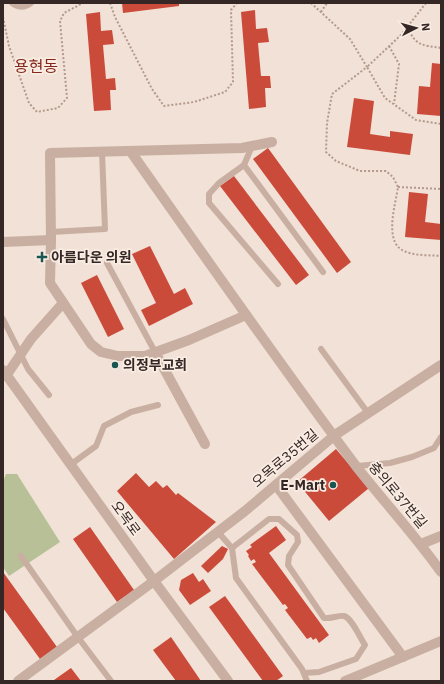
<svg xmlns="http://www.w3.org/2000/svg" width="444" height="684" viewBox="0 0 444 684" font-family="'IBM Plex Sans','Noto Sans KR',sans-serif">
<rect width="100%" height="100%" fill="#f1e1d6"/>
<polygon fill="#b7c096" points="6,474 17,474 60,542 9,576 3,567 3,482"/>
<g fill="#cb4b3b">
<polygon points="122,3 179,3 179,6 123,13"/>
<polygon points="255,10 256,29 267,28 269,42 258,43 261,76 270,76 271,88 265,88 266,107 249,109 241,12"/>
<polygon points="100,12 101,31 112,30 114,44 103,45 106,79 115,78 116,90 110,90 111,110 94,111 86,14"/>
<polygon points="432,63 441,64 441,116 417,114 419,86 430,87"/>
<polygon points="354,98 374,101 370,134 390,137 390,131 413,134 410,155 347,147"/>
<polygon points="268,148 351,262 337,273 253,159"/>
<polygon points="234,176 309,275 296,285 220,186"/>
<polygon points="409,192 428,194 425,222 441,224 441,240 405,237"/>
<polygon points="150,246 174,294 185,288 193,304 149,326 141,310 156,303 132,254"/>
<polygon points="97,275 124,329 108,337 81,283"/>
<polygon points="336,449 369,488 329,521 297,482"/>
<polygon points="136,473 149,487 156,481 163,488 167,485 176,495 178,493 216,522 174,559 117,491"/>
<polygon points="276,526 286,540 269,553 329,635 319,643 316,638 313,640 311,637 307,639 285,610 288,608 285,604 283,605 252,564 256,562 254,559 251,561 248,556 249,555 246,551 252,547 250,545"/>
<polygon points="90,527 134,590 117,602 73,539"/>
<polygon points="222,546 228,549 223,559 208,573 201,566"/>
<polygon points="3,572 57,647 40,659 3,608"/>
<polygon points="193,573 199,582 203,579 211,591 190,605 179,590 181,580"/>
<polygon points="225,596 283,676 276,681 263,681 209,607"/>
<polygon points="171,637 201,681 176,681 153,650"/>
<polygon points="71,668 81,681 54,681 54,680"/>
</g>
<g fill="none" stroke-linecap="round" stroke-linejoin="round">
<g stroke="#b5998c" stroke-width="2" stroke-dasharray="2 2" stroke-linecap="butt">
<polyline points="110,3 115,17 152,89 164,106 194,102 225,92 233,82 231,10 237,3"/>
<path d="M311 3 350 39 367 67 332 94 327 123 326 152 336 161 360 171H386L393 177 398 187C396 203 383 242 404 251 415 256 429 255 441 256"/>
<polyline points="426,3 401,35 367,67 385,98 416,120 441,124"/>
<polyline points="321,12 327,3"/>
<polyline points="3,17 9,46 29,103 37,112 58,108 67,98 60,21 64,13 83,3"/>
<path d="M408 27C415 46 422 45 441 48"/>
<polyline points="389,46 399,64 394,104"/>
<polyline points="398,187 441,189"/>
</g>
<g stroke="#c9afa2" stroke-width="6">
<path d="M12 3C19 8 25 8 31 3"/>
<polyline points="252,146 244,165 323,272"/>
<polyline points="244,165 219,183 209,194 209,203 278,284"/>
<polyline points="51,232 105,229 102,152"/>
<polyline points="107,263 155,352"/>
<polyline points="3,319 28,369 49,395"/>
<polyline points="321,349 368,413"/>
<polyline points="70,465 96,446 104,426 131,412 158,405"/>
<polyline points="357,466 390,463 412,457 434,448 441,437"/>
<polyline points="218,532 232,548 236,578 302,669 307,681"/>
<path d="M232 548 269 519H279L297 535 298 542 289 556 288 565 324 618C330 619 339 615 344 616 352 618 360 638 365 645L356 659 319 672 304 673"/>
<polyline points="21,556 77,636 111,681"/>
</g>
<g stroke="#c9afa2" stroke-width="10">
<path d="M131 152C205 257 279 363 356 466 384 502 415 535 441 572"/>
<polyline points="51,240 50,283 91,344 101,352 118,356 145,356 189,340 246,315"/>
<polyline points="3,242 51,240 50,153 242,148 272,142"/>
<polyline points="155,352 205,444"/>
<polyline points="3,370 154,581 228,681"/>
<polyline points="6,376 31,339 63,303"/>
<polyline points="276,485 403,657"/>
<polyline points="421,544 441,536"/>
<polyline points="18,681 154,581 245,511 335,435 441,365"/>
<polyline points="345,681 441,641"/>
</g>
</g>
<g fill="#195652" stroke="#f9ece2" stroke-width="1.5">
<path d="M40 251h4v4h4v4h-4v4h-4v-4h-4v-4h4z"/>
<circle cx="115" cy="365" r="4"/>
<circle cx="333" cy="485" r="4"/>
</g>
<g text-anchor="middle" stroke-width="3.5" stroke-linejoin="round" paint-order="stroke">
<g font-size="14" font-weight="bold" fill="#342725" stroke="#f9ece2" text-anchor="start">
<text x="51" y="262">아름다운 의원</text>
<text x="123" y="370">의정부교회</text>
<text x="325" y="490" text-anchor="end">E-Mart</text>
</g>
<g font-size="14" fill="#342725" stroke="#f9ece2">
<text transform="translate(285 458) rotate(-40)" y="5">오목로35번길</text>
<text transform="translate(398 495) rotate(50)" y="5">충의로37번길</text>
<text transform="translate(126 518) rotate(54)" y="5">오목로</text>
</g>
<g font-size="16" fill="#85271b" stroke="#f9ece2">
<text x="36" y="72">용현동</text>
</g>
</g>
<rect width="444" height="684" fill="none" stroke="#342725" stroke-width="8"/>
<g transform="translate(416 28) rotate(84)" stroke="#f9ece2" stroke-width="3" paint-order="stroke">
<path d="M0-3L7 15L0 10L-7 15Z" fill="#342725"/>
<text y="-6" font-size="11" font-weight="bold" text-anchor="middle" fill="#342725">N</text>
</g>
</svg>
